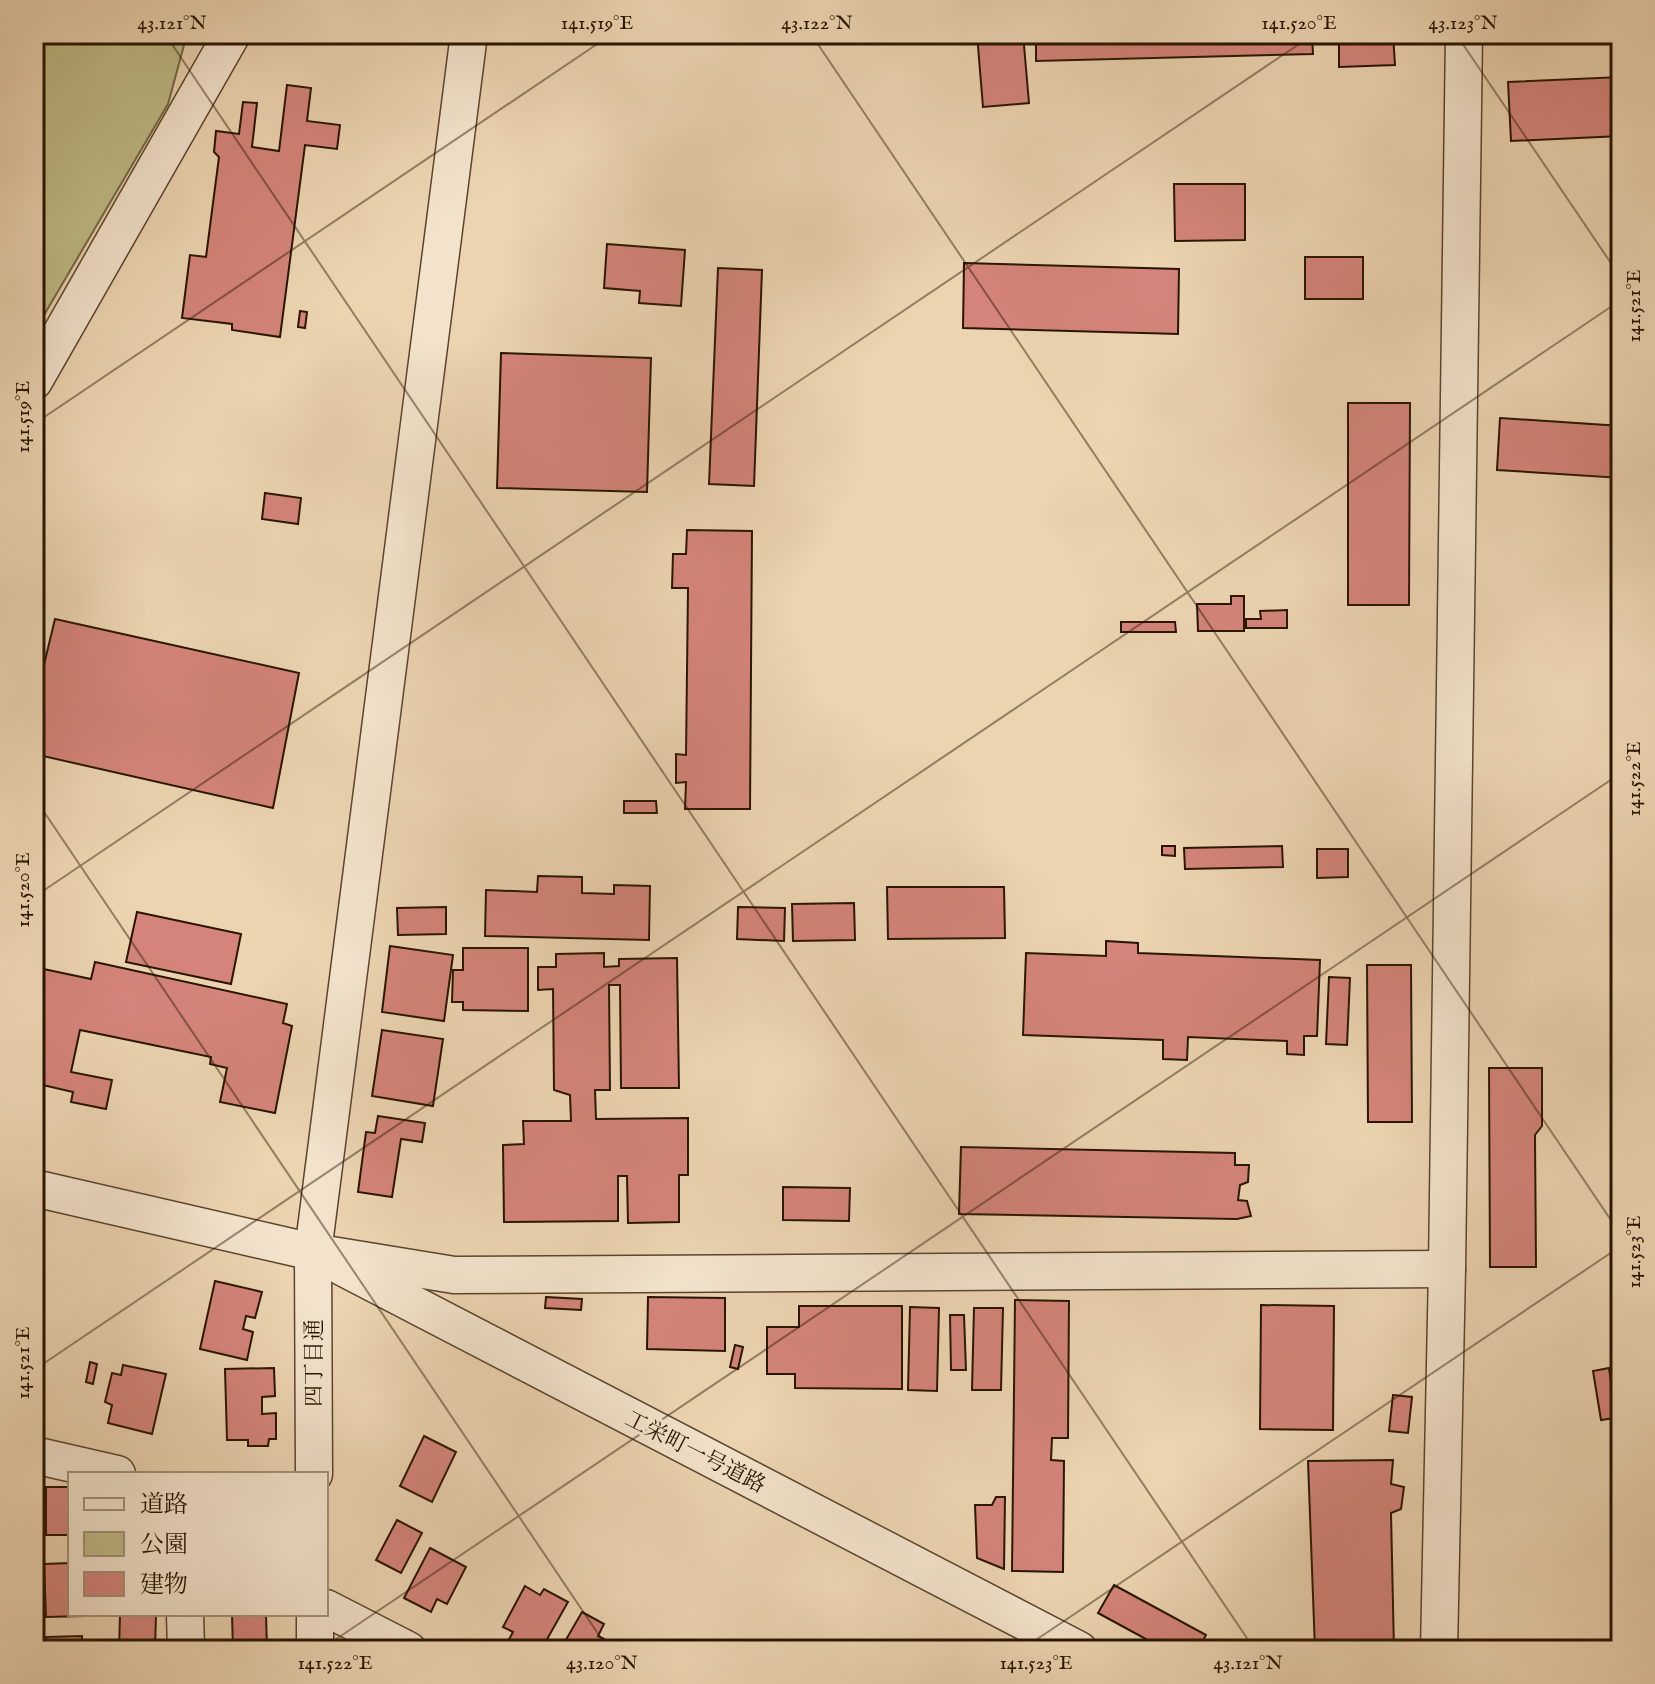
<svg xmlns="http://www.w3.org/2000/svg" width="1655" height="1684" viewBox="0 0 1655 1684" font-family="'IM FELL English','Noto Serif JP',serif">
<rect width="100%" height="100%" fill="#ecd4b1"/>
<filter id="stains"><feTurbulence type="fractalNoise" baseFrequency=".0025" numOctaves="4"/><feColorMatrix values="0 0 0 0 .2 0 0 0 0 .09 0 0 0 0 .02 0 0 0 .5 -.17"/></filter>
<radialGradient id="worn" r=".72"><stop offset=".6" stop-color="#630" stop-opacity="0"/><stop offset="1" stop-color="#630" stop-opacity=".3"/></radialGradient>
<polygon fill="#bfbb87" stroke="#746844" stroke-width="2" points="34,34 187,34 168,104 34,332"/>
<g fill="#d4847a" stroke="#291500" stroke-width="2">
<polygon points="977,34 1023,34 1029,103 983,107"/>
<polygon points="1036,34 1312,34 1313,54 1036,61"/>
<polygon points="1339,34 1393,34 1395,65 1339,67"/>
<polygon points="1621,77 1621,136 1511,141 1508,82"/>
<polygon points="287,85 311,88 307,121 340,125 337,149 305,145 280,337 232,330 232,324 182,318 190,255 206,257 219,157 214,152 216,131 239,134 243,102 257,103 252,147 279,151"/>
<polygon points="1174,184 1245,184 1245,240 1175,241"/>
<polygon points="607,244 685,250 681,306 639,303 640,291 604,288"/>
<rect x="1305" y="257" width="58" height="42"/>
<polygon points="964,263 1179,269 1178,334 963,328"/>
<polygon points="718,268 762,270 754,486 709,484"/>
<polygon points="300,311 307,312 305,328 298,327"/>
<polygon points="501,353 651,358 647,492 497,488"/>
<polygon points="1348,403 1410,403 1409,605 1348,605"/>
<polygon points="1500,418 1621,426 1621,478 1497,470"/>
<polygon points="265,493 301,498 298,524 262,519"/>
<polygon points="687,530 752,531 750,809 685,809 686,782 676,783 676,754 686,755 688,588 672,588 673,554 686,554"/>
<polygon points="1231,596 1244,596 1244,631 1198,631 1197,604 1231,604"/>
<polygon points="1287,610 1287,628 1246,628 1246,619 1261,619 1260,611"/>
<polygon points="55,619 299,673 273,808 34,754 34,706"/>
<polygon points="1121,622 1175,622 1176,632 1121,632"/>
<polygon points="624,801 656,801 657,813 624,813"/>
<polygon points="1162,846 1175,846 1175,856 1162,855"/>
<polygon points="1282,846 1283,867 1185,869 1184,848"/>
<polygon points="1317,849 1348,849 1348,877 1317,878"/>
<polygon points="538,876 582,877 582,893 614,894 614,885 650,886 649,940 485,936 486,890 537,892"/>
<polygon points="887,887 1004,887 1005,938 888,939"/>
<polygon points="854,903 855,940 793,941 792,904"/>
<polygon points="446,907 446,934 398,935 397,908"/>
<polygon points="738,907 785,908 784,941 737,939"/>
<polygon points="137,912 241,934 231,984 126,962"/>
<polygon points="1106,941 1138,943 1138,953 1320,960 1317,1036 1304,1036 1304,1055 1287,1054 1287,1041 1188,1037 1187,1060 1163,1059 1163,1040 1023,1035 1026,953 1106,956"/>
<polygon points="390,946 453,955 444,1021 382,1012"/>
<polygon points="463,948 528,948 528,1011 463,1010 463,1002 452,1002 453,970 463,970"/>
<polygon points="604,953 604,967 619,966 619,959 677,958 679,1088 621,1088 620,985 609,985 610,1090 595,1090 596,1119 688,1118 688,1175 679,1175 679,1222 628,1223 627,1176 618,1176 618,1221 504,1222 503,1145 524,1144 523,1121 571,1121 570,1095 554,1090 553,989 538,990 538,967 556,967 556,954"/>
<polygon points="95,962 287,1004 283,1023 292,1026 275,1113 220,1102 227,1068 210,1064 211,1057 80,1030 71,1072 112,1080 106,1109 71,1102 73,1092 34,1083 34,967 91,979"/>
<polygon points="1367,965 1411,965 1412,1122 1368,1122"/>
<polygon points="1329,977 1350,978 1347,1045 1326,1044"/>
<polygon points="382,1030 443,1039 433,1106 372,1096"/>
<polygon points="1489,1068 1542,1068 1542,1126 1535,1135 1536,1267 1490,1267"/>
<polygon points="378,1116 425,1123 422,1142 401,1139 392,1197 358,1192 366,1132 375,1133"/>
<polygon points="961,1147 1235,1153 1235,1165 1249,1165 1248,1182 1240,1185 1238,1200 1247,1201 1251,1216 1237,1219 959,1214"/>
<polygon points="783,1187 850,1188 849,1221 783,1220"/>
<polygon points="215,1281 262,1292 255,1318 246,1316 243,1329 253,1332 247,1360 200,1349"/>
<polygon points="546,1297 582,1299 581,1310 545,1308"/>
<polygon points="648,1297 725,1298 725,1351 647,1349"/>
<polygon points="1015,1300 1069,1301 1068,1438 1052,1438 1051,1460 1064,1461 1063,1572 1012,1571"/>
<polygon points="1261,1305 1334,1306 1333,1430 1260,1429"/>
<polygon points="799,1306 902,1306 902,1389 795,1388 795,1374 767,1374 767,1327 799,1327"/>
<polygon points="910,1307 939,1308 937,1391 908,1390"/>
<polygon points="974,1308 1003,1308 1001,1390 972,1390"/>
<polygon points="950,1315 964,1315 966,1370 951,1370"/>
<polygon points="735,1345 743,1347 738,1369 730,1367"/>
<polygon points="90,1362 97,1364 93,1384 86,1382"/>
<polygon points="123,1365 166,1374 152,1434 108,1423 112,1405 105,1402 112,1373 121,1375"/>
<polygon points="274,1368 275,1396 262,1397 262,1414 276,1413 276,1439 269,1439 268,1446 248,1446 248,1440 227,1440 225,1369"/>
<polygon points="1609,1368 1613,1396 1621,1395 1621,1417 1601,1420 1593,1371"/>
<polygon points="1393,1395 1412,1397 1408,1433 1389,1431"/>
<polygon points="424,1436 456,1452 432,1502 400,1486"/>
<polygon points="1393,1460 1391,1484 1404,1487 1401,1509 1391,1513 1394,1650 1350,1650 1349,1646 1315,1650 1308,1461"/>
<rect x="46" y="1487" width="24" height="48"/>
<polygon points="996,1497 1005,1497 1004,1569 977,1558 975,1505 992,1505"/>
<polygon points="397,1520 422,1533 401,1573 376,1560"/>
<polygon points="430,1548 466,1567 447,1604 437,1599 431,1612 404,1598"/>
<polygon points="70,1563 70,1614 84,1614 84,1616 46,1617 44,1564"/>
<polygon points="1114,1585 1206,1635 1198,1650 1166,1650 1098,1613"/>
<polygon points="525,1586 540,1595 544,1589 568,1602 541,1650 524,1650 508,1641 513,1632 503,1627"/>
<polygon points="582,1612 604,1624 598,1636 606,1640 600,1650 560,1650"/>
<polygon points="120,1614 156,1614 155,1650 119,1650"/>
<polygon points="232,1614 266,1614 267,1650 233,1650"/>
<polygon points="82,1636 82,1650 47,1650 46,1637"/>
</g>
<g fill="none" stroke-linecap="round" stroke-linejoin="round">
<g stroke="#5a452c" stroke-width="39">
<g id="minor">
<polyline points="34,381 232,34"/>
<polyline points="34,1188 313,1252 454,1275 1447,1269"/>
<polyline points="342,1267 1079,1650"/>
<polyline points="34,1455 117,1474"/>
<polyline points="314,1474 313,1252 469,34"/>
<polyline points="326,1608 408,1650"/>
<polyline points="185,1614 186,1650"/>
<polyline points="315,1614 315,1650"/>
<polyline points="1439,1650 1447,1269 1464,34"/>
</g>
</g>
<use href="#minor" stroke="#f3e3cc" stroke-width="36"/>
</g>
<path fill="none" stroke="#291500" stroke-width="2" stroke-opacity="0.45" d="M165 34 1255 1650M811 34 1621 1235M1456 34 1621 278M34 424 612 34M34 797 609 1650M34 897 1314 34M34 1370 1621 300M320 1650 1621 773M1021 1650 1621 1246"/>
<g text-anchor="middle" stroke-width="6" stroke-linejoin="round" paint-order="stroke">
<g font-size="22" fill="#291500" stroke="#f3e3cc">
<text transform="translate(313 1363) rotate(-90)" y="8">四丁目通</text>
<text transform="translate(696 1451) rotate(27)" y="8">工栄町一号道路</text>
</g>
</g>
<rect width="1655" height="1684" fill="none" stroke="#ecd4b1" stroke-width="88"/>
<rect x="68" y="1472" width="260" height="144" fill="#f3e3cc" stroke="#a2917a" stroke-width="2"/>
<rect x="84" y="1498" width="40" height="12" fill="#f3e3cc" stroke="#a2917a" stroke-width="2"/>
<text x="140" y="1512" font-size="24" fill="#291500">道路</text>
<rect x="84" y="1532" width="40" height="24" fill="#bfbb87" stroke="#a2917a" stroke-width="2"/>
<text x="140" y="1552" font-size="24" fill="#291500">公園</text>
<rect x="84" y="1572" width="40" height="24" fill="#d4847a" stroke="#a2917a" stroke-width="2"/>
<text x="140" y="1592" font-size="24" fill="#291500">建物</text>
<rect x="44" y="44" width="1567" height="1596" fill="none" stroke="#291500" stroke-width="3"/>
<g font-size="20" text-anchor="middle" fill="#291500">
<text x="172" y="29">43.121°N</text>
<text x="597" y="29">141.519°E</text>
<text x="817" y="29">43.122°N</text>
<text x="1299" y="29">141.520°E</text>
<text x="1463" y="29">43.123°N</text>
<text transform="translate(1633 306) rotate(-90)" y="7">141.521°E</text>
<text transform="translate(22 417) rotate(-90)" y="7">141.519°E</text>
<text transform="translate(1633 779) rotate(-90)" y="7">141.522°E</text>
<text transform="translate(22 890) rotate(-90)" y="7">141.520°E</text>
<text transform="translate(1633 1252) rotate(-90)" y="7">141.523°E</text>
<text transform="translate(22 1363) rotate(-90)" y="7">141.521°E</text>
<text x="335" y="1669">141.522°E</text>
<text x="602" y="1669">43.120°N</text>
<text x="1036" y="1669">141.523°E</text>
<text x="1248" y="1669">43.121°N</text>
</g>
<rect width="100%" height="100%" filter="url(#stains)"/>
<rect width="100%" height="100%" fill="url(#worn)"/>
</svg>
